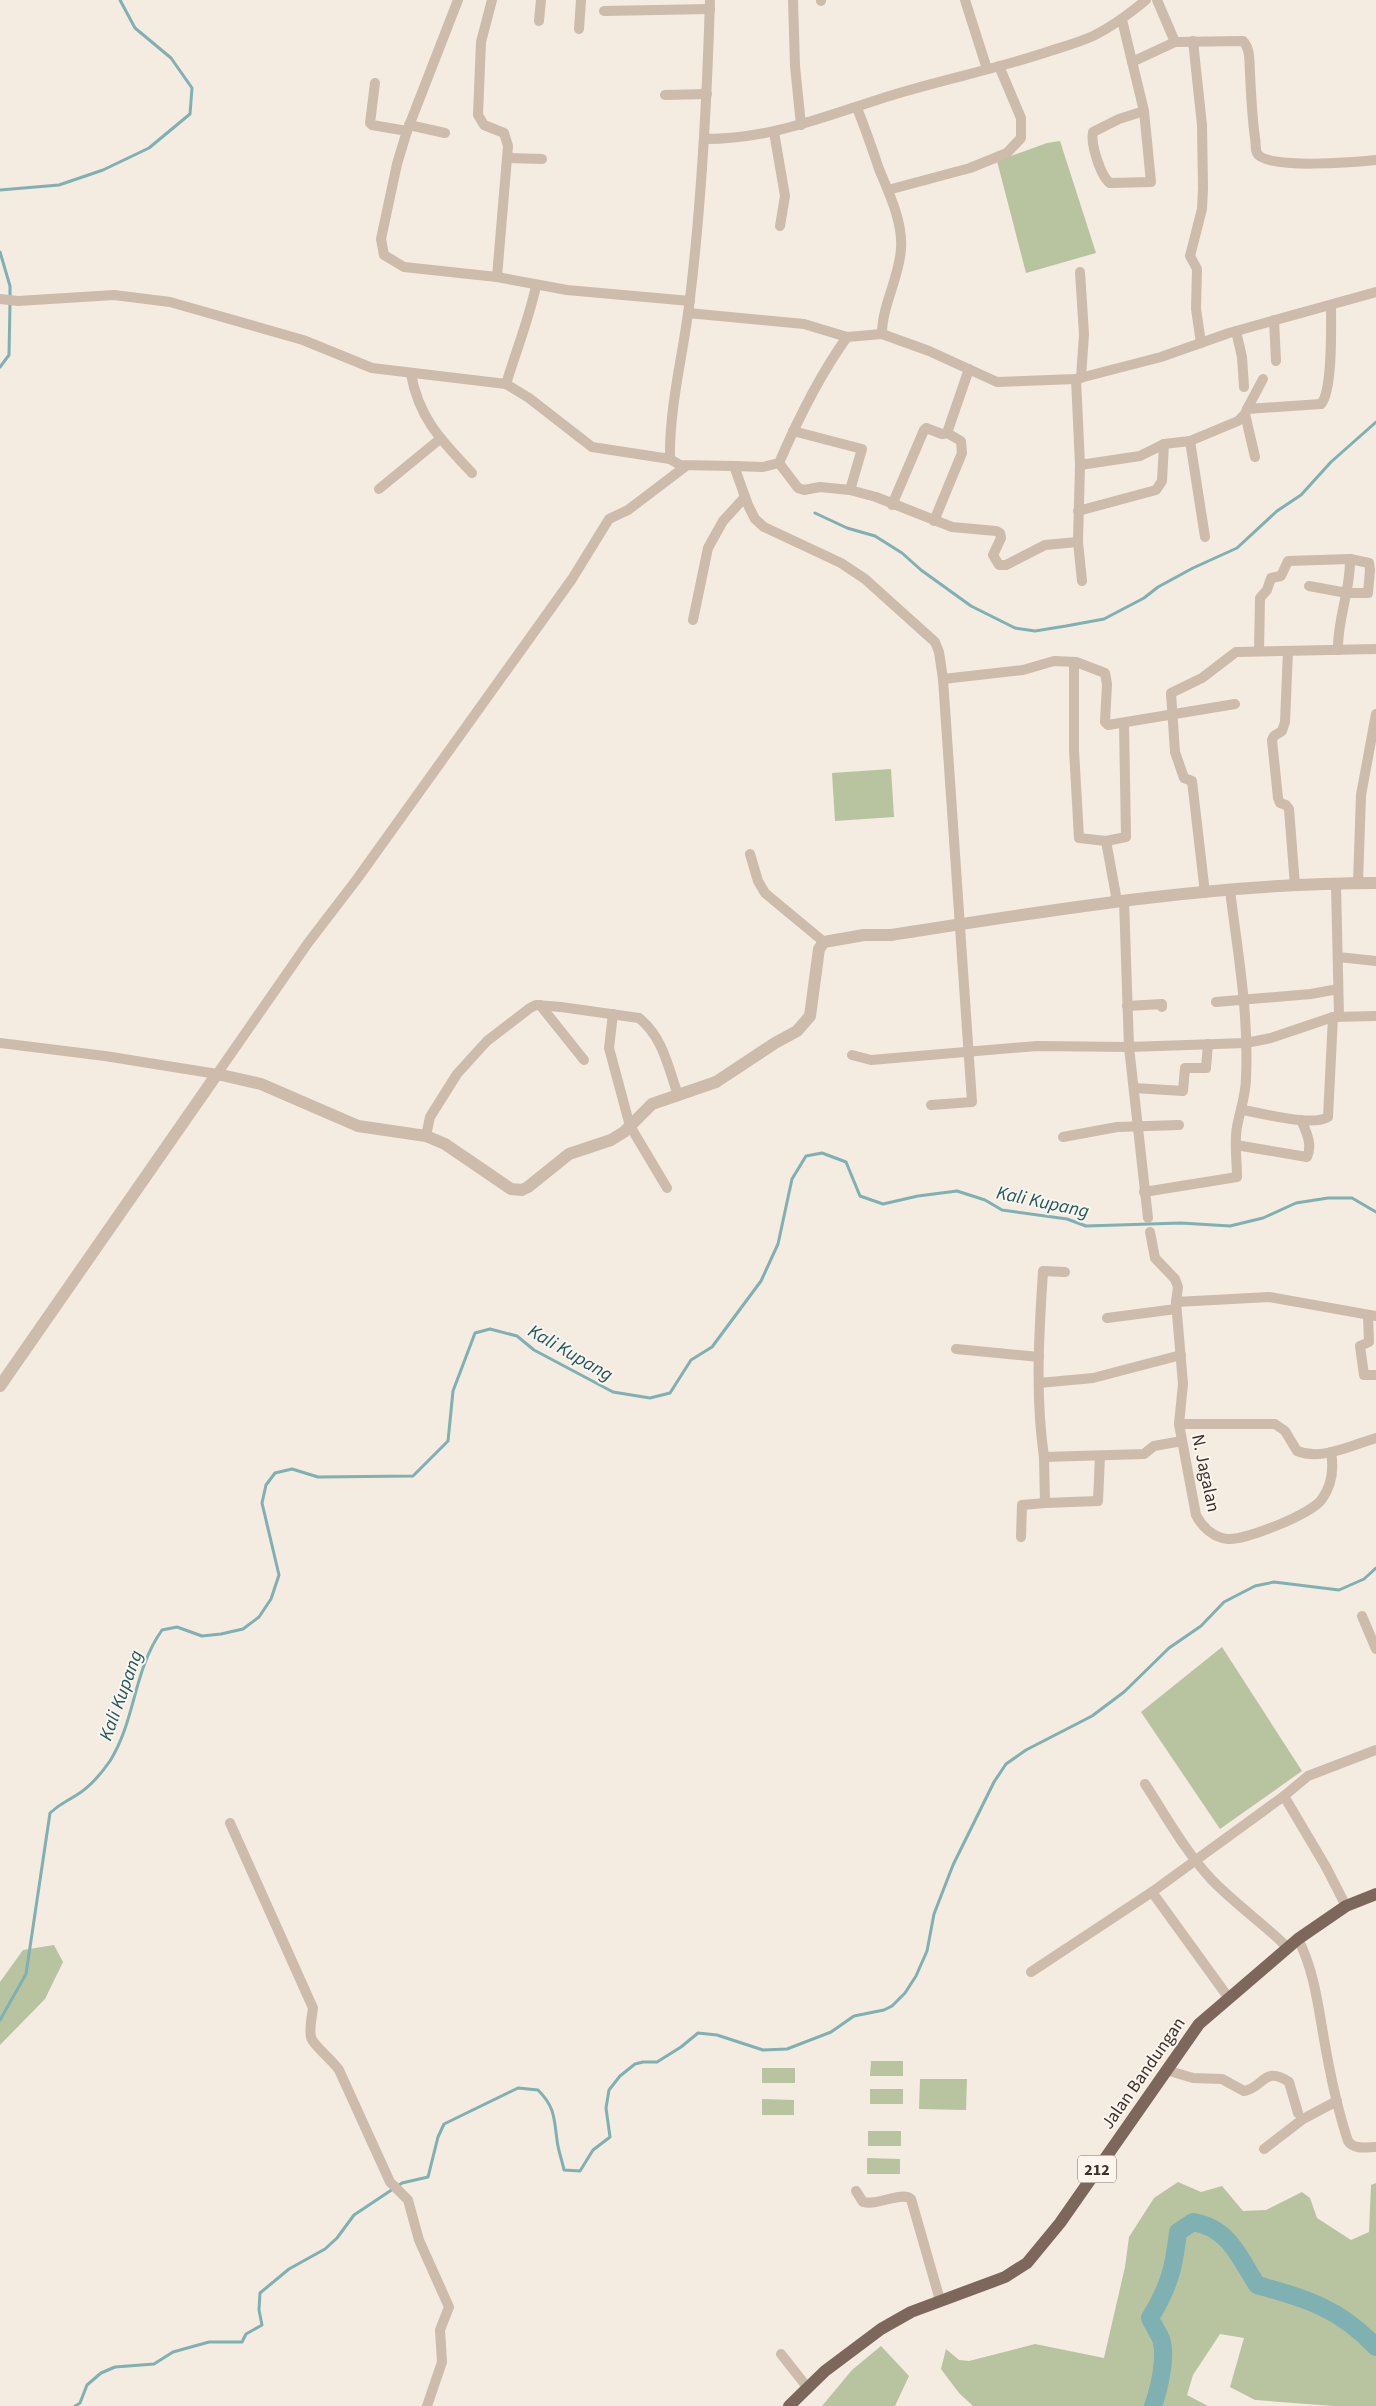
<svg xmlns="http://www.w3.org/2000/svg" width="1376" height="2406" viewBox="0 0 1376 2406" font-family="'Source Sans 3',sans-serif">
<rect width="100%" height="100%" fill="#f4ebe1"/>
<g fill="#b8c4a0">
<polygon points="1060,141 1096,253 1026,273 997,161 1047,143"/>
<polygon points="891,769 894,817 835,821 832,773"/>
<polygon points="1222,1647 1302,1771 1220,1829 1141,1712"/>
<polygon points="54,1945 63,1962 45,1999 0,2045 0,1982 23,1950"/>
<polygon points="871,2061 903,2061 903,2076 870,2076"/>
<rect x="762" y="2068" width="33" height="15"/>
<polygon points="920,2079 967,2079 966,2110 919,2109"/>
<rect x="870" y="2089" width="33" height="15"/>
<polygon points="762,2099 794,2100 794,2115 762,2115"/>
<rect x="868" y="2131" width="33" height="15"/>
<polygon points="867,2158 900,2159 900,2174 867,2174"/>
<polygon points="1178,2182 1201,2192 1222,2186 1243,2211 1266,2210 1302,2192 1310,2198 1317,2218 1351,2240 1369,2232 1371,2185 1376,2183 1376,2406 1333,2406 1255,2400 1230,2387 1244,2338 1220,2334 1193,2375 1187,2395 1208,2406 973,2406 959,2393 941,2369 946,2349 959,2360 969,2361 1035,2344 1104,2358 1125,2267 1129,2237 1154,2198"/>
<polygon points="881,2346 909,2376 895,2406 822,2406 852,2370"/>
</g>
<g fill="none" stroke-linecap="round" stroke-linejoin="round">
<g stroke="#7fb0b2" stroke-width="3">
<polyline points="0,190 59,185 103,170 149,148 190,114 192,88 171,58 135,28 120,0"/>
<polyline points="0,252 10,286 10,297"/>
<polyline points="0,367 9,355 10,303"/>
<polyline points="815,513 847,528 875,536 902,553 921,570 971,606 1015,628 1035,631 1066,626 1104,619 1144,598 1158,587 1193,568 1237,548 1277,511 1301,495 1331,462 1376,422"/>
<path d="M0 2020 26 1974 50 1813C61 1803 64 1803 75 1796 89 1788 101 1774 110 1761 136 1719 133 1671 162 1630L177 1627 202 1636 221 1634 243 1629 259 1617 271 1599 279 1575 262 1503 266 1485 275 1473 292 1469 318 1477 413 1476 448 1441 453 1391 475 1333 490 1329 517 1336 534 1350 613 1392 650 1398 670 1393 691 1360 712 1347 761 1281 778 1244 792 1179 806 1156 822 1153 846 1162 860 1196 883 1204 918 1196 957 1191 985 1200 1002 1210 1067 1219 1086 1226 1181 1223 1230 1226 1263 1218 1296 1203 1328 1198H1352L1376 1212"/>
<path d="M75 2406 80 2403 87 2385 101 2373 115 2367 154 2364 173 2352 209 2342H242L246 2334 262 2325 259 2310 260 2293 289 2269 325 2249 337 2238 354 2215 402 2183 428 2177 438 2137 444 2124 518 2088 538 2090C555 2107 554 2118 557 2140 558 2150 562 2160 564 2170L580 2171 593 2150 610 2137 606 2108 609 2090 620 2076 635 2064 643 2062H657L681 2047 698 2033 717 2035 763 2050 787 2049 831 2032 854 2016 884 2010 892 2006 905 1993 916 1976 927 1951 934 1914 953 1865 994 1782 1006 1764 1026 1750 1092 1716 1124 1692 1169 1648 1201 1626 1224 1602 1255 1586 1274 1582 1339 1590 1364 1579 1376 1568"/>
</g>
<path stroke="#7fb0b2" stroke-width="18" d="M1153 2406C1159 2390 1167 2356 1161 2339 1158 2332 1153 2325 1150 2318 1169 2287 1174 2268 1178 2232L1193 2222C1229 2228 1239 2257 1257 2285 1307 2299 1339 2308 1376 2347"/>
<g stroke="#cdbbac" stroke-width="10">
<polyline points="458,0 407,131 397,164 381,239 384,255 404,267 497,277 567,290 690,301"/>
<polyline points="492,0 481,42 478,115 484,125 504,133 508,146 497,277"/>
<path d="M710 0C707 100 702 199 690 298 684 352 669 405 670 459L680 465 734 466 748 505 755 519 764 527 841 563 865 579 935 642 939 652 943 679 972 1102 931 1105"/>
<polyline points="793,0 795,66 801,125"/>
<polyline points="821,0 821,1"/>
<polyline points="965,0 987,69"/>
<polyline points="1157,0 1175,42"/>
<polyline points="604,11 710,9"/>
<path d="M1122 20 1144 111 1151 182 1110 183C1101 177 1090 143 1093 132L1119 119 1144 111"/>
<polyline points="539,21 541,0"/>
<polyline points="579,29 581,0"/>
<polyline points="1193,41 1202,125 1203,188 1202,209 1190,256 1197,269 1196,309 1201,343"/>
<path d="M1132 62 1175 42 1243 41C1251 49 1249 63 1250 73 1251 95 1252 116 1255 138 1256 142 1255 149 1257 153 1264 170 1358 162 1376 160"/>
<polyline points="375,83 370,123 372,125 407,131"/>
<polyline points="665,95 707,94"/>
<path d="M857 108C865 128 872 148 879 169 889 193 903 222 901 249 899 279 882 305 882 334"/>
<polyline points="409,125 445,133"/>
<polyline points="774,132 785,196 780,226"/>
<path d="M705 139C775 139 830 114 896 94 948 78 1001 68 1053 50 1066 46 1080 42 1093 36 1112 27 1129 14 1146 0"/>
<polyline points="507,158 542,159"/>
<polyline points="888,190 970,168 1007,153 1021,138 1021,118 999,66"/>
<polyline points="1080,272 1084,334 1081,378"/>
<polyline points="0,299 18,301 114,295 170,302 303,340 372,368 506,384 529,398 592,447 670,459"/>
<polyline points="688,313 804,324 847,337"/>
<polyline points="1274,320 1276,361"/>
<polyline points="1236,331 1242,357 1244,387"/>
<path d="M411 374C419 419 442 441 472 473"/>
<polyline points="1076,379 1080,465 1078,542 1082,581"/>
<path d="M506 384C516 351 529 319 536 286"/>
<polyline points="1247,409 1263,379"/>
<polyline points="1245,414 1255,457"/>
<polyline points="793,431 862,449 850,490"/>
<polyline points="1190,441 1205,537"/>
<polyline points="779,463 798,488 804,490 820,487 850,490 876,497 952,527 996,531 1000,533 1001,538 993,555 999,565 1006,565 1045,545 1078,542"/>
<path d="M1080 465 1140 456 1164 444 1190 441 1238 421 1245 414 1247 409 1321 404C1333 391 1331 325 1331 305"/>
<path d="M734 466 763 467 779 463C798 419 819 376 847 337L882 334 929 351 997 382 1076 379 1161 357 1229 333 1376 292"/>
<polyline points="379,489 440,439"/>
<polyline points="892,505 924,430 926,428 942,434 947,433 969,369"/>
<polyline points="1078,511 1156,490 1162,481 1164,444"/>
<polyline points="934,521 962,453 961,441 947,433"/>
<polyline points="1309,586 1347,593 1368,593 1370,570 1369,563 1350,559"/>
<polyline points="693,620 708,548 723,521 745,497"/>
<path d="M1259 651 1260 598 1267 590 1271 578 1281 576 1288 561 1350 559C1351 590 1337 619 1338 650"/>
<polyline points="1288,651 1285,722 1282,731 1274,736 1272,740 1278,798 1280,803 1286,805 1289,809 1295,886"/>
<polyline points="1074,662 1074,750 1079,838 1106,841 1126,837 1124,723"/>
<polyline points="943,679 1023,670 1054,661 1076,662 1105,673 1107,684 1105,722 1108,725 1235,704"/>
<polyline points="1106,841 1117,901"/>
<polyline points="750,854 758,881 765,893 824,942"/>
<polyline points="1358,883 1361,795 1376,714"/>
<polyline points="1336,885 1339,1016"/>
<polyline points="1205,893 1192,781 1184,778 1175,752 1171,693 1202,678 1236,652 1376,649"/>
<polyline points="1124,900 1129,1047 1148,1218"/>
<polyline points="1338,957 1376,961"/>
<polyline points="1216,1002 1311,994 1338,989"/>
<polyline points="540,1005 584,1060"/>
<polyline points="1127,1006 1162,1004 1162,1007"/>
<polyline points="613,1014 609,1048 630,1126 667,1188"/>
<polyline points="0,1043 105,1056 217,1074 308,943 357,879 572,579 609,519 628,510 686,466"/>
<polyline points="852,1055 871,1060 1037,1046 1129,1047 1246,1043 1271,1038 1333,1017 1376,1016"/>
<polyline points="1134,1088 1183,1091 1185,1068 1206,1068 1208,1044"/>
<path d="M1243 1110C1261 1113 1312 1127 1328 1117L1333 1017"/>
<path d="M426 1136 430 1117 457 1074 487 1041 530 1008 536 1005 561 1007 639 1018C663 1037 668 1067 678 1095"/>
<polyline points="1063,1137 1117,1127 1179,1125"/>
<path d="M1236 1145 1307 1157C1313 1145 1306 1131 1301 1120"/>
<path d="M1144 1192 1237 1177C1237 1160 1234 1143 1237 1127 1240 1110 1246 1095 1246 1078 1249 1016 1238 953 1230 891"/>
<path d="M1150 1232 1155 1258 1175 1279 1178 1287 1176 1302 1183 1384 1179 1424 1196 1515C1202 1527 1214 1538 1228 1539 1246 1540 1312 1514 1322 1499 1332 1485 1334 1469 1331 1452"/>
<path d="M1065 1272 1043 1271C1039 1333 1035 1395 1044 1457L1144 1454 1154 1446 1182 1441"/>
<polyline points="1176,1302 1269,1297 1376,1316"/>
<polyline points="1368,1315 1369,1342 1360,1346 1364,1375 1376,1375"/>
<polyline points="1107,1318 1176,1309"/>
<polyline points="956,1349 1039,1357"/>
<polyline points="1039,1383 1093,1378 1181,1355"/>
<path d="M1179 1424H1275L1285 1431 1297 1451C1322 1461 1352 1445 1376 1438"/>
<polyline points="1044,1457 1045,1503 1098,1501 1100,1456"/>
<polyline points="1021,1537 1022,1505 1045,1503"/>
<polyline points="1362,1616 1376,1649"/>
<path d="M1145 1784C1166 1816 1185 1851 1211 1879 1235 1904 1263 1923 1288 1948"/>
<polyline points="1284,1796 1308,1776 1376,1750"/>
<path d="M230 1823 313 2008C312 2017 309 2028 311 2037 312 2044 333 2061 339 2070L390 2182 408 2200 419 2240 449 2307 440 2330 442 2362 427 2406"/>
<path d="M1298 1939C1314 1970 1318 2005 1324 2039 1330 2074 1337 2108 1348 2141 1354 2150 1366 2147 1376 2147"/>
<polyline points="1031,1972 1152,1892"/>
<polyline points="1228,1997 1152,1892 1284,1796 1326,1867 1346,1906"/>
<path d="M1166 2070 1193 2078 1222 2079 1244 2091C1264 2088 1263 2065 1289 2082L1298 2113"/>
<polyline points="1264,2149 1303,2119 1337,2101"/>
<path d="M856 2191 863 2202C878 2206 901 2191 911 2199L940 2300"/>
<polyline points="781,2354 807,2387"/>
</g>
<path stroke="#cdbbac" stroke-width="12" d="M0 1386 217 1074 261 1084 358 1126 426 1136 445 1144 511 1189 522 1190 528 1187 569 1154 611 1140 624 1132 652 1104 716 1082 775 1043 797 1031 810 1016 819 949 824 942 864 935H891C1051 910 1213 883 1376 883"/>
<polyline stroke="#7d675c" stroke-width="12" points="789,2406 825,2371 881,2329 911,2312 1005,2277 1027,2263 1060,2223 1199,2024 1298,1939 1346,1906 1376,1894"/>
</g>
<g text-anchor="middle" stroke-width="4" stroke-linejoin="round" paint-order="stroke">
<rect fill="#fbf5ee" stroke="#756b66" stroke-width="1" x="1078" y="2155.5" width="38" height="27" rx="4"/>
<g font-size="16" font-weight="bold" fill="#3b302b">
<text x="1097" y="2175">212</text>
</g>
<g font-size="18" fill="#3b302b" stroke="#fbf5ee">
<text transform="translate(1206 1473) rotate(78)" y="6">N. Jagalan</text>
<text transform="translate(1143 2073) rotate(-55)" y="6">Jalan Bandungan</text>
</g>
<g font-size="19" font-style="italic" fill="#1f5a5e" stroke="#fbf5ee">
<text transform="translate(1043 1201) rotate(12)" y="7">Kali Kupang</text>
<text transform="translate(571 1352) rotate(30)" y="7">Kali Kupang</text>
<text transform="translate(120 1695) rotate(-70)" y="7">Kali Kupang</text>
</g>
</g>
</svg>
